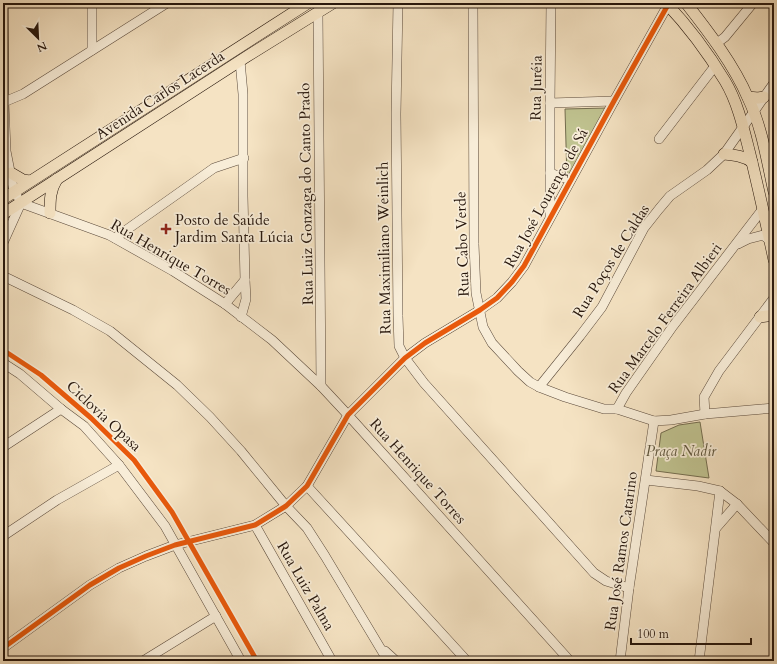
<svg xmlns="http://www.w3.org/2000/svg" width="777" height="664" viewBox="0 0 777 664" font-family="Cardo,serif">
<rect width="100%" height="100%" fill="#f5e3c3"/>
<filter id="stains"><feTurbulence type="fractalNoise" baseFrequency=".005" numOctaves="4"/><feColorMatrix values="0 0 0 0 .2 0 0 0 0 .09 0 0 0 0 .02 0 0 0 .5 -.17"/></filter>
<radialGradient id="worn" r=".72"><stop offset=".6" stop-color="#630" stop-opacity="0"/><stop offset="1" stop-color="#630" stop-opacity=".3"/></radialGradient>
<g fill="#c0c390" stroke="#736c4e">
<polygon points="607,108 567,180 565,109"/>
<polygon points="700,422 709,478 656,471 661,433 679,425"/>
</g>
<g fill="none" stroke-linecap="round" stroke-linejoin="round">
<g stroke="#5a493a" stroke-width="10">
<g id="minor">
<polyline points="3,3 4,102 6,151 14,192 17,196"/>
<polyline points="92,3 92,50"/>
<polyline points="321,3 318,13 321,386"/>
<polyline points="398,3 396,114 398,316 399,346 405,358 424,383 594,573 606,581 629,588"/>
<polyline points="473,3 474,244 476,293 483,327 492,343 518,371 530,382 539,387 565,397 604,409 617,409 654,421 671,420 705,414 774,408"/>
<polyline points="717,43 725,37 753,3"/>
<polyline points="240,61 243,94 243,196 245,280 246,299 241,317"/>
<polyline points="4,102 23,94 167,3"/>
<polyline points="550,103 614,101"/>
<polyline points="659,139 715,66"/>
<polyline points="550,173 561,177 571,179"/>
<polyline points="21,203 109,235 173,271 225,304 272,340 321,386 348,415 570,661"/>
<polyline points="550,216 550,103 551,3"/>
<polyline points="115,238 214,168 244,158"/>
<polyline points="3,243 21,203"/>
<polyline points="738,244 748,239 763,235 769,240"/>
<polyline points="3,276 73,310 110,331 177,385 210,417 241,451 286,506 307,528 325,556 388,661"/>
<polyline points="225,304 245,280"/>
<polyline points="3,363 20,374 61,409 84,426 119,465 165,526 241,661"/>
<polyline points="539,387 580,336 602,307 644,228 659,209 670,196 707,170 724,154 774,83"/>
<polyline points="617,409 626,393 673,326 762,210"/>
<polyline points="705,414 704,397 719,371 774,298"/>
<polyline points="3,447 61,409"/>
<polyline points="646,480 698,486 720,491 737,504 774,543"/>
<polyline points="307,486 467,661"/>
<polyline points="255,525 332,661"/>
<polyline points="716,528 737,504"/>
<polyline points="3,536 57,500 119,465"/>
<polyline points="3,648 90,585 119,568 146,556 175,545 255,525 286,506 307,486 348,415 405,358 425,343 480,310 497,298 512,282 524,266 614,101 669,3"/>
<polyline points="385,651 396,661"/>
<polyline points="143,661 216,616"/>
<polyline points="620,661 629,588 654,421"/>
<polyline points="699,661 720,491"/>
</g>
</g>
<g stroke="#26160c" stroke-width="12">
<g id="major">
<path d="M666 3C688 26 708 53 725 81 737 101 743 126 749 150 758 186 766 223 774 260"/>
<path d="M686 3C708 31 734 65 748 98 762 127 767 161 774 192"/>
<polyline points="748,97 758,98 764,97"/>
<path d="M724 154C734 155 744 156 752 162"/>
<polyline points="11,173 23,180 30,181"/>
<polyline points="3,199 308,3"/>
<path d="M50 213C50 200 50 190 57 179"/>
<polyline points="3,214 246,57 333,3"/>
<polyline points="760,317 774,315"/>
</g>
</g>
<use href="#minor" stroke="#f8edd8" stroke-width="9"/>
<use href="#major" stroke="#f5e3c3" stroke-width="11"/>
<g stroke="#f8edd8" stroke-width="8">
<g id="cycleway">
<polyline points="3,350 41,375 91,418 134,460 172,512 257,661"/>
<polyline points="3,648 90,585 119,568 146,556 175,545 255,525 286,506 307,486 348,415 405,358 425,343 480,310 497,298 512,282 524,266 614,101 669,3"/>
</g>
</g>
<use href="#cycleway" stroke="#e8590c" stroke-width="5"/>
</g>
<path fill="#8f2418" stroke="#f8edd8" stroke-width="1.5" d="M164 223h4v4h4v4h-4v4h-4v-4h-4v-4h4z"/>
<g text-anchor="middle" stroke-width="3.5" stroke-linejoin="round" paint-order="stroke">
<g font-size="15" fill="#26160c" stroke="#f8edd8">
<text transform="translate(536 88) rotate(-89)" y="5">Rua Juréia</text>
<text transform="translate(160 95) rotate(-33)" y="5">Avenida Carlos Lacerda</text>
<text transform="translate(306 194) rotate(-91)" y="5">Rua Luiz Gonzaga do Canto Prado</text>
<text transform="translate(546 198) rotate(-61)" y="5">Rua José Lourenço de Sá</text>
<text transform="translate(462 244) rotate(-92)" y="5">Rua Cabo Verde</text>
<text transform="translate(384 248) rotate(-91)" y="5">Rua Maximiliano Weinlich</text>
<text transform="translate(171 257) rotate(30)" y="5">Rua Henrique Torres</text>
<text transform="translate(611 261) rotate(-58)" y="5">Rua Poços de Caldas</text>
<text transform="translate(665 318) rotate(-54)" y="5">Rua Marcelo Ferreira Albieri</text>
<text transform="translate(104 416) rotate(43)" y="5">Ciclovia Opasa</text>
<text transform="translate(418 471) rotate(48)" y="5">Rua Henrique Torres</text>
<text transform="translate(621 551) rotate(-82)" y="5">Rua José Ramos Catarino</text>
<text transform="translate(306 586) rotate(60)" y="5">Rua Luiz Palma</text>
</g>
<g font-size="15" fill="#26160c" stroke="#f8edd8" text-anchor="start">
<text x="175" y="225">Posto de Saúde<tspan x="175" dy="17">Jardim Santa Lúcia</tspan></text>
</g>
<g font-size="15" font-style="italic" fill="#5c533a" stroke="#f8edd8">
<text x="681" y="456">Praça Nadir</text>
</g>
</g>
<rect width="777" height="664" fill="none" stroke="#f5e3c3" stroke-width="16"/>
<rect x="4" y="4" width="769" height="656" fill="none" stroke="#26160c" stroke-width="2"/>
<rect x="8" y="8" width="761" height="648" fill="none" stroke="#26160c"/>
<g transform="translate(38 38) rotate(156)" stroke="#f8edd8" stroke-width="3" paint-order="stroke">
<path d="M0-3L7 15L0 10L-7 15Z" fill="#26160c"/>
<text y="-6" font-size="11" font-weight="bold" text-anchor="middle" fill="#26160c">N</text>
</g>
<path d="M631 638v6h120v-6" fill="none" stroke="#26160c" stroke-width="2"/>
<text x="637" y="638" font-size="12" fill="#26160c" stroke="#f8edd8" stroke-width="3" paint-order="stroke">100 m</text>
<rect width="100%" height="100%" filter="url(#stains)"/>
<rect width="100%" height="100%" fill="url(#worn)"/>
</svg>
